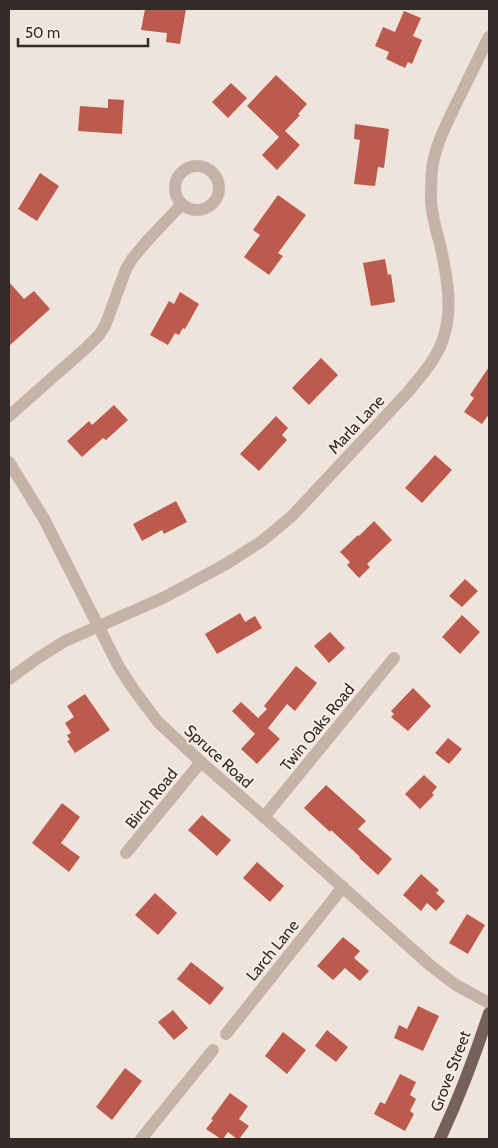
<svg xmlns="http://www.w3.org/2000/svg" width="498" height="1148" viewBox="0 0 498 1148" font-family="Cabin,sans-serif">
<rect width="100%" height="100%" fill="#efe4db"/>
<g fill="#bc5b4d">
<polygon points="145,9 186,9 180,44 166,42 167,33 141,30"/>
<polygon points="404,11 421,18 413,36 422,40 412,64 408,62 405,68 386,59 389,52 375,46 383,27 395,32"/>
<polygon points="276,75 307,104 298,114 300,115 285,131 300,145 277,170 262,155 279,137 247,106"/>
<polygon points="231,83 247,98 228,118 212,102"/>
<polygon points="108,99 124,100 122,134 78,131 80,106 108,108"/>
<polygon points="355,124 389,129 384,168 378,167 375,186 354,184 360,140 354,139"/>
<polygon points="40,173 59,186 37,221 18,209"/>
<polygon points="278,195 306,215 278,253 283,256 269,275 244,257 260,235 253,230"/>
<polygon points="385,259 388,275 391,274 395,302 371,306 363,263"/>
<polygon points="9,282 24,299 34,291 50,309 9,346"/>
<polygon points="180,292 199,304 185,329 183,328 179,335 175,333 168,345 150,335 169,301 174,304"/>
<polygon points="321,358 338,375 309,405 292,388"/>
<polygon points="489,367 489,414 482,424 464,412 474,398 470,395"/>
<polygon points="114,405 128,420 106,440 103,438 82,457 67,441 89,421 92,425"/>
<polygon points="276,416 288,428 282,435 287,440 259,471 240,454"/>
<polygon points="435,455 452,470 422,503 405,488"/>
<polygon points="176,501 187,522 164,534 162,530 142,541 133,524"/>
<polygon points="374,521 392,540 367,564 370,567 359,578 347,565 350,562 340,552 358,535 359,536"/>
<polygon points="465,579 478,591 462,607 449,596"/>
<polygon points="240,613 245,622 255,616 262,628 217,654 205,634"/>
<polygon points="462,615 480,632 460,654 442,637"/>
<polygon points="330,632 345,648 329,663 314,646"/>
<polygon points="296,666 317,683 295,711 287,704 268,728 280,739 257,764 241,749 255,734 232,711 241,702 258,718 267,709 264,706"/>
<polygon points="413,688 431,706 408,731 391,717 394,714 391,711"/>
<polygon points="85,694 110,730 75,753 67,741 70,740 67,735 71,733 65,723 74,717 67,706"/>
<polygon points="448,738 462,749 449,764 435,753"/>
<polygon points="424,775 437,787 432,793 434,795 420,809 405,794"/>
<polygon points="326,785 366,821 358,829 392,859 378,875 359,858 360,857 331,830 330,832 304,808"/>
<polygon points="62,803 80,817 61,843 80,857 69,872 32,843"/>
<polygon points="202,815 231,840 217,856 188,830"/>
<polygon points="257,862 284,886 270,902 243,878"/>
<polygon points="421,874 439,890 436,893 445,901 436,911 427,903 421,911 403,895"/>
<polygon points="155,893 177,913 158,935 135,915"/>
<polygon points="467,914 485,925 468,954 449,943"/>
<polygon points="343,937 360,951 354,958 369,971 360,981 345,968 333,980 317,966"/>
<polygon points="191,962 224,988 210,1005 177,979"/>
<polygon points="418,1006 439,1016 423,1051 394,1038 399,1025 407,1029"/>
<polygon points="173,1010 188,1028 174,1040 158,1022"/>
<polygon points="327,1030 348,1047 336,1062 315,1046"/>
<polygon points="283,1032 306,1050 287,1074 265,1056"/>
<polygon points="125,1068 142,1081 112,1120 96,1107"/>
<polygon points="400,1074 416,1082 410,1095 416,1099 410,1111 414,1114 405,1131 374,1114 380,1102 385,1104"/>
<polygon points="230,1093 248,1106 239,1119 249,1126 239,1139 237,1139 228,1132 223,1139 221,1139 206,1129 213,1120 211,1119"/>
</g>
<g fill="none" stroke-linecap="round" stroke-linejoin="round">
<g stroke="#c6b3a8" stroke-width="12">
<circle cx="197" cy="188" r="22"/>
<polyline points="9,416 86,348 99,335 105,326 126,269 132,259 147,241 182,204"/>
<polyline points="9,462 44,519 119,667 134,690 158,722 201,762 264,817 431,966 456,985 489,1003"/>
<path d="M9 679 38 658 65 641 163 598 226 564 262 541 292 516 408 392C420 377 435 361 442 342 454 311 447 276 440 244 436 231 433 217 431 203 431 192 431 180 432 169 435 145 447 123 457 102 468 80 478 59 489 37"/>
<polyline points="264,817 394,658"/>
<polyline points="126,853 201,762"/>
<polyline points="226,1034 343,887"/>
<polyline points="141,1139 213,1050"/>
</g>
<path stroke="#75605a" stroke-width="12" d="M440 1139C459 1098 475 1056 489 1013"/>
</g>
<g text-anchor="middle" stroke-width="4" stroke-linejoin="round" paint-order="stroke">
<g font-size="16" fill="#342a28" stroke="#f8eee7">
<text transform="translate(356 424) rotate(-47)" y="6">Marla Lane</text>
<text transform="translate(317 727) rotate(-51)" y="6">Twin Oaks Road</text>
<text transform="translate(219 756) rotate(42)" y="6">Spruce Road</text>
<text transform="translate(151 798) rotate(-51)" y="6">Birch Road</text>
<text transform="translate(272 950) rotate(-51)" y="6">Larch Lane</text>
<text transform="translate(450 1071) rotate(-69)" y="6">Grove Street</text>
</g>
</g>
<rect width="498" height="1148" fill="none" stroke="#342a28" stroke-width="20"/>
<path d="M18 38v8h130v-8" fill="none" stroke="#342a28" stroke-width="2.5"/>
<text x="25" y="38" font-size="15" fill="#342a28" stroke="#f8eee7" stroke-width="4" paint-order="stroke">50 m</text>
</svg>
